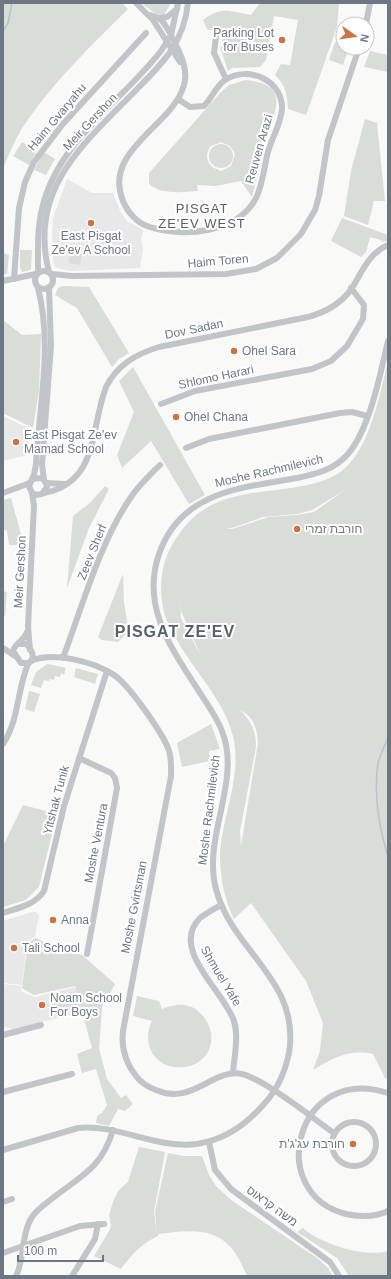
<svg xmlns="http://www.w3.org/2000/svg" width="391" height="1279" viewBox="0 0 391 1279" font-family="Arial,Heebo,sans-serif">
<rect width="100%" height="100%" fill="#f9f9f7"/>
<g fill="#e7e8e7">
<polygon points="67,179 92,193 113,193 121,213 127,221 143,230 141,239 143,249 140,268 69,271 55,267 53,261 52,241 53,218"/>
<polygon points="3,416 30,429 27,455 3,461"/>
<polygon points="32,912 36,912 39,915 35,936 27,942 22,985 3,983 3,921"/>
<polygon points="3,984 21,986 22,992 35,997 75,987 82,1012 14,1029 3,1027"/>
</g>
<g fill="#d8ddd7" fill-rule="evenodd">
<path d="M3 3H122L128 9C90 47 50 85 21 130 14 142 8 156 3 169Z"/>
<polygon points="141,3 171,3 164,15 156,14"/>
<path d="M260 3H339L337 27 306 115 288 109C287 94 286 85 275 75L281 64 290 65 298 20 274 16 266 60 260 67 232 68 228 71 221 50 223 34 207 29 203 20C222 6 229 11 251 15Z"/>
<polygon points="335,42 343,45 343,48 349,48 343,65 329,60"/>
<polygon points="370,51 388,55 388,72 364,67"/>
<path d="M246 80C297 85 270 118 264 145 260 163 257 180 252 197L241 181 216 186 197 185 198 191C182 192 162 195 149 184V173L221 92 229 85ZM221 142 230 146 235 154 231 166 221 171 212 167C206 161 205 153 211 146Z"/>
<polygon points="365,119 377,123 385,201 374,201 368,225 344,216 351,171"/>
<polygon points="22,142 37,151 29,165 13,156"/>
<circle cx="221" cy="156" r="12"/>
<polygon points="44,152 55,159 46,175 34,170"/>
<polygon points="342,218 388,235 388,241 382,242 381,240 370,237 366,252 361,257 331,241"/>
<polygon points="72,245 82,247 80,265 69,263"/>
<polygon points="20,250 32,250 31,270 22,272 20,267"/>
<polygon points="3,253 9,255 7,274 3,274"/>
<polygon points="63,286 89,287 129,353 119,359 112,367 77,308 55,295 58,288"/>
<polygon points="3,320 22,335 41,334 39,391 33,428 3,413"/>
<path d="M388 361V1080L385 1078 373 1054C349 1049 333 1058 313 1070L320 1051 323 1023 306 981 251 903 234 919C225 901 221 881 220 860 220 818 243 779 233 736 223 696 188 666 171 628 168 623 165 617 164 612 158 587 161 561 175 540 208 487 255 496 308 485 320 482 334 478 344 469 370 447 380 394 388 361ZM345 490 314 512 297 515 269 517 232 529 226 528H232L263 517 297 514 312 510ZM180 595 181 611 201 656 181 618ZM240 710C254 717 257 728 258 743L241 846 240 831 256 747C256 730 251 721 240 710Z"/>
<polygon points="133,367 205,495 189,504 151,441 122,468 117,455 134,412 119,381"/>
<polygon points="105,486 109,489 89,528 67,588 73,516 90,503"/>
<polygon points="11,498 24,545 9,545 7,531 3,529 3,500"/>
<polygon points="123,574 124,603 129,631 118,642 102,640 98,637"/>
<polygon points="3,591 7,592 5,616 3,616"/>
<polygon points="47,664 66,668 64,675 61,673 60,677 55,676 54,680 50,679 49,681 44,680 41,688 31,685 36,672"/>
<polygon points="76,668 98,674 95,684 74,677"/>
<polygon points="29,691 40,694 34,712 25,709"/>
<polygon points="211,724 220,749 209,751 210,761 182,767 177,743"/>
<polygon points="23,805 57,814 39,887 26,900 3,907 3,846"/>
<polygon points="36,938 61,950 82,955 115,984 108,997 103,997 99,1048 107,1079 121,1098 126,1095 133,1104 125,1111 118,1109 109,1126 96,1123 97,1116 102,1113 107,1105 96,1069 82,1073 77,1054 92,1048 75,986 34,995 22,988 28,942"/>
<polygon points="76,991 81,1008 56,1015 51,998"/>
<path d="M137 996 159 1001 162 1009C175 1004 188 1002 199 1012 206 1018 209 1024 211 1033 216 1077 147 1080 148 1035 148 1031 150 1025 152 1021L133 1016Z"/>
<path d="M139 1147 165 1152 154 1212 157 1233 155 1212 168 1153 184 1156H202L209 1175 216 1186 231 1200 317 1258 328 1268 333 1276H247C228 1228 204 1228 158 1234V1236C141 1244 132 1254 121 1269L94 1256 109 1231 111 1226 109 1215 114 1199 119 1190 128 1182Z"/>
<path d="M303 1228C320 1244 366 1258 388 1251V1276H349L337 1258 297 1232Z"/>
</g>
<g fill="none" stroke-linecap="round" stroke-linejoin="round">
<g stroke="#bac2c7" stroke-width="1.5">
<polyline points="3,31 8,23 12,3"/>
<path d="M388 737C385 746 380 755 378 763 373 796 379 827 388 857"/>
</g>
<g stroke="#c1c4c8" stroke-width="6">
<polyline points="136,3 153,20 180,62"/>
<path d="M149 15C153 16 157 17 160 19 167 25 172 37 176 45 182 57 188 71 184 85 173 126 102 150 123 201 128 213 138 224 150 227 183 238 238 233 256 198 263 184 264 167 268 152 272 137 281 124 282 109 283 80 248 65 225 80 216 86 212 98 204 106L190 107 178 99"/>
<polyline points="157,18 167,17 177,9"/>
<polyline points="366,24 370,3"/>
<polyline points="216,36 214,53 226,79"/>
<circle cx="44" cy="280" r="9"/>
<path d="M38 272C38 251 37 229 42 209 57 142 121 102 161 51L171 35 178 3"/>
<path d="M49 272C27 187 87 141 139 87 165 61 184 41 188 3"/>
<polyline points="52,274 72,276 226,274 256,269 277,258 301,234 315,210 319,196 328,140 359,48"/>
<polyline points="14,279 19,208 25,182 34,162 62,125 146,33"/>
<polyline points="3,281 36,274"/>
<polyline points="161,404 195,391 312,369 331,361 347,346 363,319 364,305 351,288"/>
<polyline points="186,448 209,439 340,413 352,412 367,416"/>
<polyline points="32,479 42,478 46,483 47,487 42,494 36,495 32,493"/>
<polyline points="44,480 42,464 51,346 49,287"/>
<polyline points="46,483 65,484"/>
<polyline points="3,493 30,483"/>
<path d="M44 493C99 482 90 429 106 387 117 365 136 354 159 347L308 317C326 312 342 303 352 288 362 272 369 253 388 245"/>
<path d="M18 644H26C32 650 36 657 29 663H21L13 651C15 643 24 641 27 632"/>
<polyline points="3,648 15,656"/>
<path d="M30 650 28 626 34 506 32 493 29 486 34 475 36 464C39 406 53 346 38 288"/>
<path d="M63 658C82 607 100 542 131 497 139 485 150 475 160 465"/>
<path d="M31 661C53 651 95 662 114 675 129 685 161 731 168 748 172 757 171 767 171 776L123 1031C121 1048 125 1062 136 1076 141 1083 148 1087 156 1090 193 1106 212 1068 242 1074 264 1079 314 1119 334 1133"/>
<path d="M3 744C19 720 17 690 28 664"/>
<polyline points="79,758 111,773 115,778 117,788 87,954"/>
<path d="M221 905C214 909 206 913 200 918 169 949 224 991 234 1021 239 1037 234 1057 233 1073"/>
<path d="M3 913C18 908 35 905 44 891L64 806 107 671"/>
<polyline points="3,1035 41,1025"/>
<polyline points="3,1092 72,1074"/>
<path d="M388 1093C296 1063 264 1193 346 1214 360 1217 376 1217 388 1211"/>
<circle cx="354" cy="1144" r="22"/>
<polyline points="209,1142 215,1170 231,1189 330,1262 339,1276"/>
<path d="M3 1150 78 1128C118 1124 156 1149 197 1144 225 1140 246 1125 264 1104 278 1089 285 1072 289 1053 301 980 232 952 216 889 202 837 242 781 222 731 217 718 209 707 202 696 174 652 140 609 159 554 181 491 241 488 297 478 316 474 334 470 348 454 370 428 380 375 388 341"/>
<polyline points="3,1202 12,1199"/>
<polyline points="3,1253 80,1226 104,1224"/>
<path d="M16 1276C25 1258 21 1234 32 1217 37 1209 47 1203 54 1197 83 1175 102 1167 113 1130"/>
<polyline points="72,1276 95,1239 98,1224"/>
</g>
</g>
<g fill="#cd7343" stroke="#fff" stroke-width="1.5">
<circle cx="282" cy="40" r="4"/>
<circle cx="91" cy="223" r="4"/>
<circle cx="234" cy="351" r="4"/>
<circle cx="176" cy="417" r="4"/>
<circle cx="16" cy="442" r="4"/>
<circle cx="297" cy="529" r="4"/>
<circle cx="53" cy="920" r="4"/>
<circle cx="14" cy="948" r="4"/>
<circle cx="42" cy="1005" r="4"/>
<circle cx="353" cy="1144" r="4"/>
</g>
<g text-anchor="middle" stroke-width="4" stroke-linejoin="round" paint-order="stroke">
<g font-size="12" fill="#6c7684" stroke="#fff" text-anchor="start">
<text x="274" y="37" text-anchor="end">Parking Lot<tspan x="274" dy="14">for Buses</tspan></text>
<text x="91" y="240" text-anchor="middle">East Pisgat<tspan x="91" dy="14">Ze'ev A School</tspan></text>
<text x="242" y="355">Ohel Sara</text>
<text x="184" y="421">Ohel Chana</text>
<text x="24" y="439">East Pisgat Ze'ev<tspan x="24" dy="14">Mamad School</tspan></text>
<text x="305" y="533">חורבת זמרי</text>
<text x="61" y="924">Anna</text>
<text x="22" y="952">Tali School</text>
<text x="50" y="1002">Noam School<tspan x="50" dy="14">For Boys</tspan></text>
<text x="345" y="1148" text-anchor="end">חורבת עג'ג'ת</text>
</g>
<g font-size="12" fill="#6c7684" stroke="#fff">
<text transform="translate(57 117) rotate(-50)" y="4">Haim Gvaryahu</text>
<text transform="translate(90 122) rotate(-47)" y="4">Meir Gershon</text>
<text transform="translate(259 149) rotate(-74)" y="4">Reuven Arazi</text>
<text transform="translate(218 261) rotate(-5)" y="4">Haim Toren</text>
<text transform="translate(194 329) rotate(-12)" y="4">Dov Sadan</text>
<text transform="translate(216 377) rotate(-12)" y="4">Shlomo Harari</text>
<text transform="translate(269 471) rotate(-13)" y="4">Moshe Rachmilevich</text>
<text transform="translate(92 552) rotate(-68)" y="4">Zeev Sherf</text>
<text transform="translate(20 572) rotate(-87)" y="4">Meir Gershon</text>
<text transform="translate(56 800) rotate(-75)" y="4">Yitshak Tunik</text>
<text transform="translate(209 810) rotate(-83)" y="4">Moshe Rachmilevich</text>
<text transform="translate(96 843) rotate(-79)" y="4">Moshe Ventura</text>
<text transform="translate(134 907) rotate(-79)" y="4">Moshe Gvirtsman</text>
<text transform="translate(221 976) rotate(59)" y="4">Shmuel Yafe</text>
<text transform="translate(272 1206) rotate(36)" y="4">משה קראוס</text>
</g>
<g font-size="13" letter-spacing="1" fill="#59606a" stroke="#fff">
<text x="202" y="213">PISGAT<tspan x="202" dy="15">ZE'EV WEST</tspan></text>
</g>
<g font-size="16" font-weight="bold" letter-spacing="1" fill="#59606a" stroke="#fff">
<text x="175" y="637">PISGAT ZE'EV</text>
</g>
</g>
<rect width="391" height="1279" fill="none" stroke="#6c7684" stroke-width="8"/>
<g transform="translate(355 36) rotate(103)"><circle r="19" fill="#ffffff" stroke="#c4c8ce"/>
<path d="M0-3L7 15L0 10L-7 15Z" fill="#cd7343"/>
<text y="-6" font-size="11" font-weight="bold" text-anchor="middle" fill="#6c7684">N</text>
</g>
<path d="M18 1255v6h85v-6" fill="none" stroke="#6c7684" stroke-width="2"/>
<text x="24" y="1255" font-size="12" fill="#6c7684" stroke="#ffffff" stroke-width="3" paint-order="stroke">100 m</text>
</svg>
